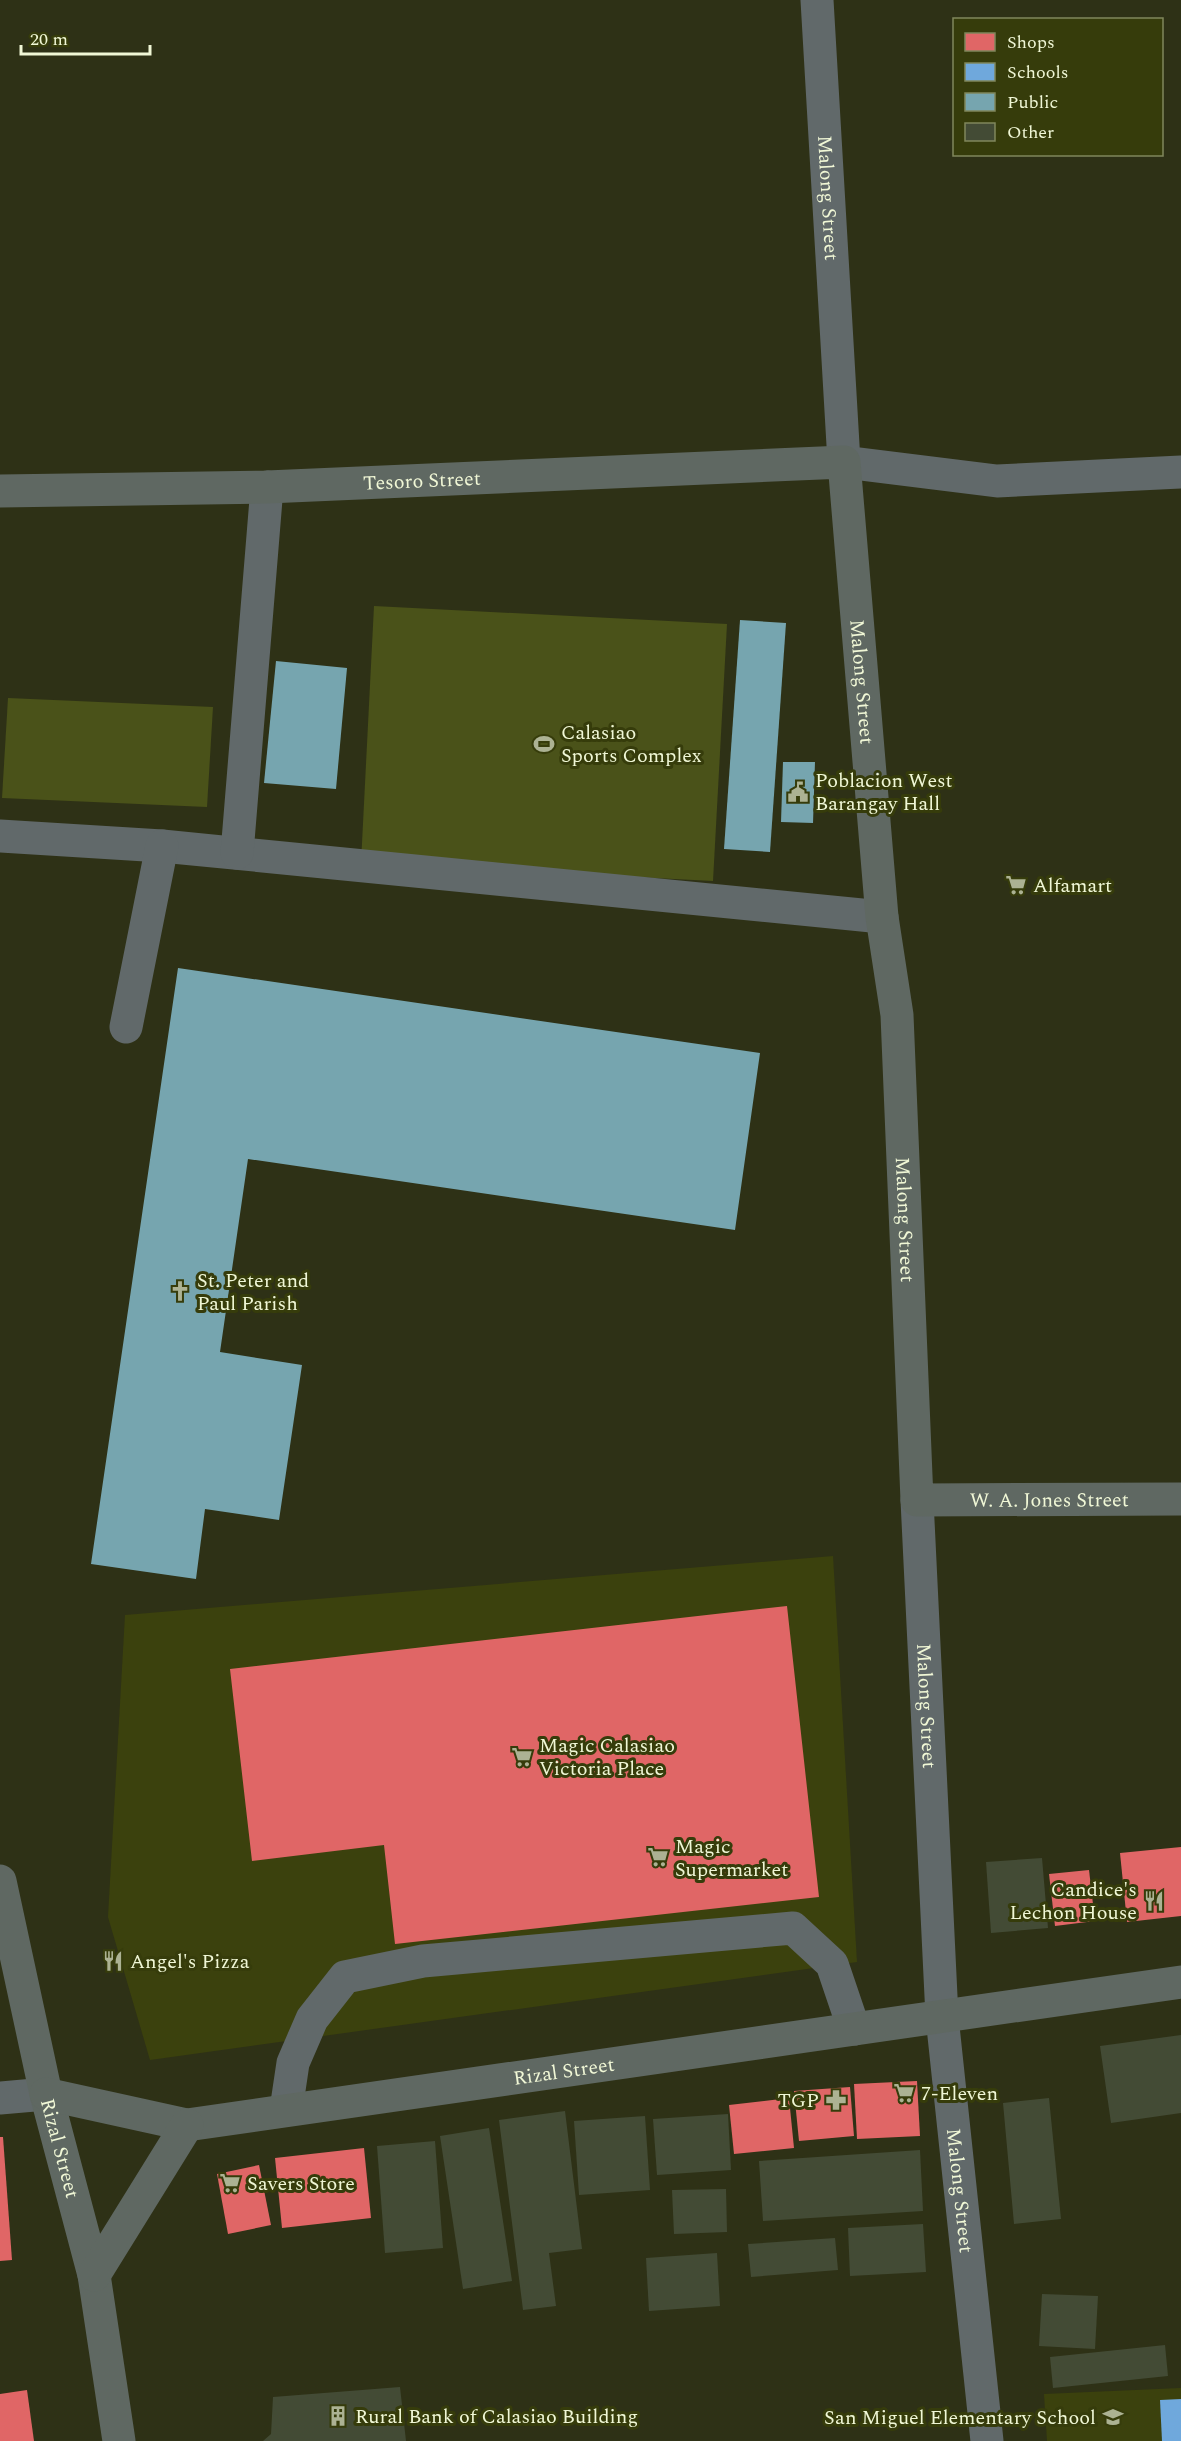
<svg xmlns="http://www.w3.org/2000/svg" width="1181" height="2441" viewBox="0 0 1181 2441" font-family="Spectral,serif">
<rect width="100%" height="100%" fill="#2e3116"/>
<g fill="#3b410d">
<polygon points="833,1556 857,1962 150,2060 108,1917 125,1615"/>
<polygon points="1181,2388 1181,2441 1047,2441 1044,2394"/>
</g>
<g fill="#4a5219">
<polygon points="374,606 727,624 713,881 361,863"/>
<polygon points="8,698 213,707 207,807 2,798"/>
</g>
<g fill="#e06666">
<polygon points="787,1606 819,1897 395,1944 384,1845 252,1861 230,1669"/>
<polygon points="1181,1847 1181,1916 1127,1922 1120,1853"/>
<polygon points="1089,1870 1095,1921 1055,1926 1049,1874"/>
<polygon points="917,2081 920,2136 857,2139 854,2084"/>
<polygon points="850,2087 854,2136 799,2141 794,2091"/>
<polygon points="789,2098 794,2148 734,2154 729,2105"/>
<polygon points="0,2137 3,2137 12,2260 0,2261"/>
<polygon points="364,2148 371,2218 282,2228 275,2158"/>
<polygon points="259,2165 271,2225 228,2234 217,2174"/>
<polygon points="27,2390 34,2441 0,2441 0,2394"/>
</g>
<polygon fill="#6fa8dc" points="1181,2399 1181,2441 1162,2441 1160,2400"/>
<g fill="#76a5af">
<polygon points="740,620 786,623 770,852 724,849"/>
<polygon points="276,661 347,668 336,789 264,783"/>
<polygon points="783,762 815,762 813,823 781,822"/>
<polygon points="178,968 760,1053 735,1230 248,1159 220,1352 302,1365 279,1520 205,1509 196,1579 91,1564"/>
</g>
<g fill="#434b35">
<polygon points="1042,1858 1048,1928 991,1933 986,1862"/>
<polygon points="1181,2035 1181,2113 1111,2123 1100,2046"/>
<polygon points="1049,2098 1061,2219 1014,2224 1003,2103"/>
<polygon points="565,2111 582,2249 549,2253 556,2306 523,2310 499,2120"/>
<polygon points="728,2114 731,2170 657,2175 653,2119"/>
<polygon points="645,2116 650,2190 579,2195 574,2121"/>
<polygon points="489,2128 512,2281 463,2289 440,2136"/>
<polygon points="435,2141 443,2248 385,2253 377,2146"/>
<polygon points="920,2150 923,2211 763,2221 759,2161"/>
<polygon points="726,2189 727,2232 674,2234 672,2190"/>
<polygon points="923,2224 926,2272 850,2276 848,2228"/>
<polygon points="835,2238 838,2270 751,2277 748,2244"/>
<polygon points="717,2253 720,2306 649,2311 646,2258"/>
<polygon points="1042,2294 1098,2296 1095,2349 1039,2346"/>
<polygon points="1165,2345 1168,2376 1053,2388 1050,2357"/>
<polygon points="400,2387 406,2441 263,2441 271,2434 273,2397"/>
</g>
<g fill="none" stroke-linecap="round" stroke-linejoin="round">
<g stroke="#61696a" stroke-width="33">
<path id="s1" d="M817 0 844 462 997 481 1181 472"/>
<polyline points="0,836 162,846 882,917"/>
<polyline points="237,853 267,487"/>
<polyline points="126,1027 162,846"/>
<path id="s2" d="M917 1500 942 2017 987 2441"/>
<polyline points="0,2098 46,2094"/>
<polyline points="286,2110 293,2063 312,2019 345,1977 423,1961 793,1928 832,1964 854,2029"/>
</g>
<g stroke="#5f6862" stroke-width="33">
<path id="s3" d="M0 491 267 487 844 462 882 917 897 1015 917 1500 1181 1499"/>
<path id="s4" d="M0 1881 46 2094 94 2275 119 2441"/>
<path id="s5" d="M46 2094 187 2125 1181 1982"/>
<polyline points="94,2275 187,2125"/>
</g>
</g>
<defs>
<g id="stadium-bare" transform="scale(1.62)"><path d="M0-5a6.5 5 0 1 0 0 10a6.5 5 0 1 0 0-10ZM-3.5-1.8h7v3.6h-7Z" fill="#acb293" stroke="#363c0b" stroke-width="2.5" paint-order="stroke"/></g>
<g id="civic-bare" transform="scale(1.62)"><path d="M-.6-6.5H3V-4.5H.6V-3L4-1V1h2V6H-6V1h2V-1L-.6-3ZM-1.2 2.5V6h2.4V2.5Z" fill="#acb293" stroke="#363c0b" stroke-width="2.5" paint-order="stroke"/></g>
<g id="supermarket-bare" transform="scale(1.62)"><path d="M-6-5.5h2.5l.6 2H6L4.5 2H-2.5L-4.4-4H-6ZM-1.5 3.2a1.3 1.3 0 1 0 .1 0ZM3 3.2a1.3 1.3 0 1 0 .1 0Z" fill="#acb293" stroke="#363c0b" stroke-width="2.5" paint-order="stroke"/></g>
<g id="church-bare" transform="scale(1.62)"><path d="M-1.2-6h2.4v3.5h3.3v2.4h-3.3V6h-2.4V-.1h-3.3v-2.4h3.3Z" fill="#acb293" stroke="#363c0b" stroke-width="2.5" paint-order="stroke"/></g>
<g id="restaurant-bare" transform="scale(1.62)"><path d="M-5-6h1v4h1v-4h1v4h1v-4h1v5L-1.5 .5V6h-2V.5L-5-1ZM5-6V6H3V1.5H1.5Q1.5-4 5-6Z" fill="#acb293" stroke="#363c0b" stroke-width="2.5" paint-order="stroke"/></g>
<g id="pharmacy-bare" transform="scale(1.62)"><path d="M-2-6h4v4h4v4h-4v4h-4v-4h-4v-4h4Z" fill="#acb293" stroke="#363c0b" stroke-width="2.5" paint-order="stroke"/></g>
<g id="building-bare" transform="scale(1.62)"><path d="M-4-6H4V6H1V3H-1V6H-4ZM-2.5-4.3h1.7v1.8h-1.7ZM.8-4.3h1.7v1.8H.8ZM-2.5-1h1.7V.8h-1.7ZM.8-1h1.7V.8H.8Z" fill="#acb293" stroke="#363c0b" stroke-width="2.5" paint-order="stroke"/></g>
<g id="school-bare" transform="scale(1.62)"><path d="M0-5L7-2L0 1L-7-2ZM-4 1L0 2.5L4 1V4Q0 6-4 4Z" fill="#acb293" stroke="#363c0b" stroke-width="2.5" paint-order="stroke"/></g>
</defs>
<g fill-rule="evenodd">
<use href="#stadium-bare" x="544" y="744"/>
<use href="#civic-bare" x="798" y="792"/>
<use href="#supermarket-bare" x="1016" y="885"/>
<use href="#church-bare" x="180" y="1291"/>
<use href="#supermarket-bare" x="522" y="1757"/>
<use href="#supermarket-bare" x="658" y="1857"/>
<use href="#restaurant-bare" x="1154" y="1901"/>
<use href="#restaurant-bare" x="113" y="1961"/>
<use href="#supermarket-bare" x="904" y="2093"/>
<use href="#pharmacy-bare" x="836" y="2100"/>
<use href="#supermarket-bare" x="230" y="2183"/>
<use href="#building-bare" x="338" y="2416"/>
<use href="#school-bare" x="1113" y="2417"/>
</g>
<g text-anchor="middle" stroke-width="6" stroke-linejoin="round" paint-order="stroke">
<g font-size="20" fill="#f0f7d6" stroke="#363c0b">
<text dy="7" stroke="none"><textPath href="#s1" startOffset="198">Malong Street</textPath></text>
<text dy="7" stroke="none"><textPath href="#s3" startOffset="422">Tesoro Street</textPath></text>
<text dy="7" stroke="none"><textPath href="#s3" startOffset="1065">Malong Street</textPath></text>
<text dy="7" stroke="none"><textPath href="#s3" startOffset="1605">Malong Street</textPath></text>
<text dy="7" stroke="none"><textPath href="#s3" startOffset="2018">W. A. Jones Street</textPath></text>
<text dy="7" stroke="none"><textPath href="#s2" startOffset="206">Malong Street</textPath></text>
<text dy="7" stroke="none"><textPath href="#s5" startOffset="525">Rizal Street</textPath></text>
<text dy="7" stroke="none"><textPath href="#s4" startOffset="274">Rizal Street</textPath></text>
<text dy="7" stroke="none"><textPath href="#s2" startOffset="692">Malong Street</textPath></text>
</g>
<g font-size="20" fill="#f0f7d6" stroke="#363c0b" text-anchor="start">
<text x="561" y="739">Calasiao<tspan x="561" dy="23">Sports Complex</tspan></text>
<text x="815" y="787">Poblacion West<tspan x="815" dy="23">Barangay Hall</tspan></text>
<text x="1033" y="892">Alfamart</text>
<text x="197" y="1287">St. Peter and<tspan x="197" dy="23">Paul Parish</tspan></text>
<text x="539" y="1752">Magic Calasiao<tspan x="539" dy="23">Victoria Place</tspan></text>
<text x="675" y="1853">Magic<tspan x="675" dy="23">Supermarket</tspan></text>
<text x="1137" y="1896" text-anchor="end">Candice's<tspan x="1137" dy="23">Lechon House</tspan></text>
<text x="130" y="1968">Angel's Pizza</text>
<text x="921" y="2100">7-Eleven</text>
<text x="819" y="2107" text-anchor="end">TGP</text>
<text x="247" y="2190">Savers Store</text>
<text x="355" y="2423">Rural Bank of Calasiao Building</text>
<text x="1096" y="2424" text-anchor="end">San Miguel Elementary School</text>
</g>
</g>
<rect x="953" y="18" width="210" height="138" fill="#363c0b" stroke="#80875c" stroke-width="1.5"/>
<rect x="965" y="33" width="30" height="18" fill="#e06666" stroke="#80875c" stroke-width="1.5"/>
<text x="1007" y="48" font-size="18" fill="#f0f7d6">Shops</text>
<rect x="965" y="63" width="30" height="18" fill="#6fa8dc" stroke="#80875c" stroke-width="1.5"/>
<text x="1007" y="78" font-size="18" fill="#f0f7d6">Schools</text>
<rect x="965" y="93" width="30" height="18" fill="#76a5af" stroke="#80875c" stroke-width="1.5"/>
<text x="1007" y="108" font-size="18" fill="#f0f7d6">Public</text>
<rect x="965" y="123" width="30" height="18" fill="#434b35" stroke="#80875c" stroke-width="1.5"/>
<text x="1007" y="138" font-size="18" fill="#f0f7d6">Other</text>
<path d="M21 45v9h129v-9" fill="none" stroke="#f0f7d6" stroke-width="3"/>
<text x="30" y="45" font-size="18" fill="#f0f7d6" stroke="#363c0b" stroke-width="4.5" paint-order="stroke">20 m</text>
</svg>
